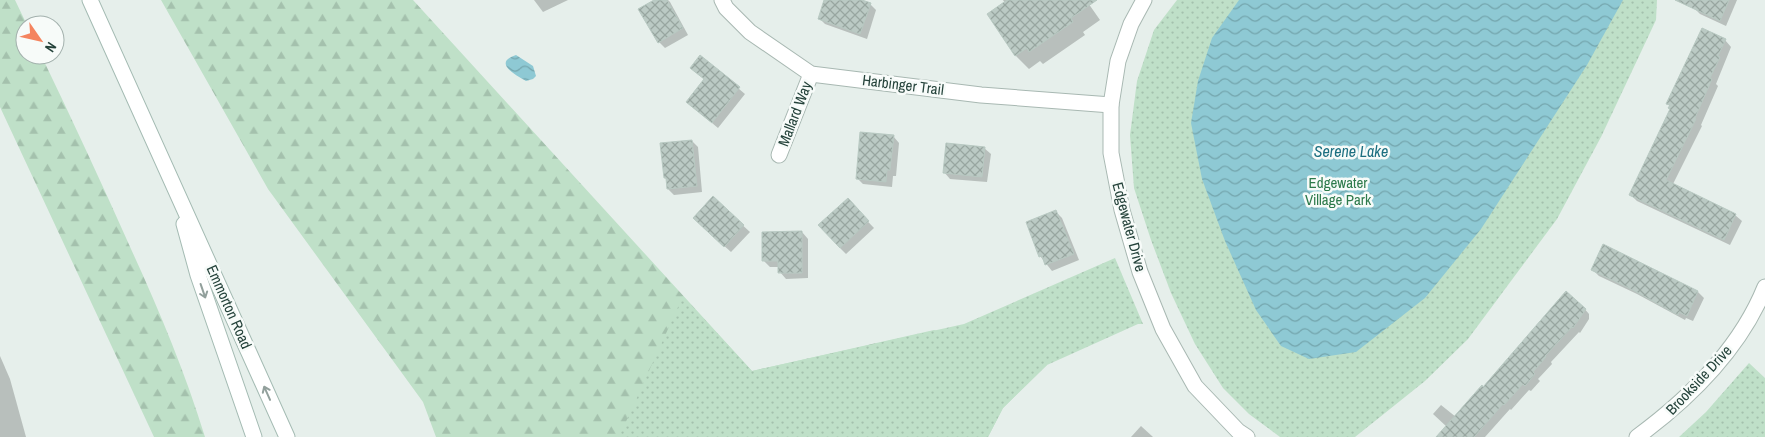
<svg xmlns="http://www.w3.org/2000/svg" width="1765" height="437" viewBox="0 0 1765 437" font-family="'Archivo Narrow',sans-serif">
<defs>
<pattern id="forest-firs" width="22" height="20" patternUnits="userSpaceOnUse" patternTransform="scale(1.25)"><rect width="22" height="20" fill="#bfe0c8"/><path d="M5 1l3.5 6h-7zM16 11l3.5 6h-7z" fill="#a4c1ad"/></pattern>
<pattern id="park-dots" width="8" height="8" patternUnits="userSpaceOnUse" patternTransform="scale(1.25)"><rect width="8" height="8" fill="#bfe0c8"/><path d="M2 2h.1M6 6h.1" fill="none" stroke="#a4c1ad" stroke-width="1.8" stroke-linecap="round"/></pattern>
<pattern id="water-waves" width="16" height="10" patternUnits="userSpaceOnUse" patternTransform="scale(1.25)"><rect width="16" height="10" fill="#8ec9d4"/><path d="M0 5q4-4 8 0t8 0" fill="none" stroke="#74a5ad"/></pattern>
<pattern id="building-cross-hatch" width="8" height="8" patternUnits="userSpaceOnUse" patternTransform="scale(1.25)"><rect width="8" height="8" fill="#bbcac4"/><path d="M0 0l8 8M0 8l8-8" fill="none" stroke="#98a6a0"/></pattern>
</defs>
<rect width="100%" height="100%" fill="#e6efeb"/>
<g fill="url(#forest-firs)">
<path d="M0 0H15L27 25H25V55H41C72 119 102 184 131 249 159 310 185 372 205 437H154L0 107Z"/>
<polygon points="161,0 413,0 752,371 934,330 1047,365 1003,408 988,437 436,437 423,402 268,189"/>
</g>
<g fill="url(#park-dots)">
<polygon points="1177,0 1657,0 1656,20 1601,137 1557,219 1468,339 1425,381 1355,437 1280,437 1249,414 1223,388 1195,344 1171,293 1151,240 1134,188 1130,135 1137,81 1154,30"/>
<polygon points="1115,258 1143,324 1138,324 1047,365 1003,408 988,437 619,437 683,296 752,371 964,324"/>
<polygon points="1749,363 1765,378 1765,437 1679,437 1706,412"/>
</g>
<g fill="url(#water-waves)">
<polygon points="1239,0 1623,0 1587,65 1481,229 1425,298 1356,352 1309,359 1281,346 1256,310 1225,241 1202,179 1191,123 1198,81 1212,38"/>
<path d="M516 55 533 66 536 76 533 79 526 81C516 75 492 63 516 55Z"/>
</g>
<g fill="#0003">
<polygon points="534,0 568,0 543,12"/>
<polygon points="656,0 668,0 670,2 688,35 665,48 659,42"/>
<polygon points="826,0 858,0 870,4 876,10 867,39 825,24 819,18"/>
<polygon points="1003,0 1086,0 1100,20 1083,32 1085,35 1043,64 1040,61 1029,69 1016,56 988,15 1005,3"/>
<polygon points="1698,0 1737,0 1726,26 1700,14 1694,8"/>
<polygon points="1725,40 1731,47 1716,84 1718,86 1701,125 1702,126 1673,184 1735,215 1742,221 1730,245 1637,201 1631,195 1672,110 1668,104"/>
<polygon points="701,57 745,94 718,128 694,108 706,80"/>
<polygon points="893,136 899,143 896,176 893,176 892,187 863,184 857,178"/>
<polygon points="692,141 698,147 702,192 674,195 668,189 668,180 665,178"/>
<polygon points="984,148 991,154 987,182 950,179 944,172"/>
<polygon points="716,201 750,232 731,252 700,224"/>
<polygon points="853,206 874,228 846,254 840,248"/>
<polygon points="1056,212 1062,218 1079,260 1052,271 1040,256"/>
<polygon points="802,232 808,239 808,278 786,279 780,272 780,267 770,267 764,261"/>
<polygon points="1604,246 1698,292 1704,298 1693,321 1686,318 1685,320 1637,294 1599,276 1593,270"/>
<polygon points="1583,307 1589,314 1589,319 1580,333 1579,332 1551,362 1552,364 1538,379 1540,381 1531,391 1529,390 1511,410 1510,409 1485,437 1446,437 1447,427 1433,414 1441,405 1456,417 1484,388"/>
<polygon points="0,356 10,379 26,437 0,437"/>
<polygon points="1141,426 1153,437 1131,437"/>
</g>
<g fill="url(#building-cross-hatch)" stroke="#b8c9c2">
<polygon points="654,0 667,0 683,28 658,43 638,9"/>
<polygon points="824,0 862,0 871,3 860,34 818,19"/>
<polygon points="1007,0 1097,0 1071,18 1073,22 1029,52 1027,48 1015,56 987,14"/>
<polygon points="1675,0 1729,0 1720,21"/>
<polygon points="1702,28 1726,39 1718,56 1720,57 1710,78 1712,79 1695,118 1696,119 1666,180 1736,214 1724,240 1629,195 1670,109 1668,108 1670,105 1666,104"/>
<polygon points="700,55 740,87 712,123 686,102 704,79 690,68"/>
<polygon points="860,132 894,135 890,170 887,170 886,182 856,179"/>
<polygon points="692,140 697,186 667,189 666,178 664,178 660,143"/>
<polygon points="946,143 985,147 982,177 943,173"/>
<polygon points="713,196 744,225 724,247 693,218"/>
<polygon points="848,198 869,221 840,248 818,225"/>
<polygon points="1056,210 1074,254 1045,265 1042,256 1039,257 1026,222"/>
<polygon points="802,231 802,273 778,273 778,261 762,261 762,232"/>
<polygon points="1603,244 1698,291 1687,316 1679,312 1678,315 1629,288 1591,270"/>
<polygon points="1566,291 1586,309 1573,328 1572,327 1545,356 1546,357 1533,372 1535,374 1525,386 1523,384 1504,405 1503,404 1474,437 1436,437 1482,385 1483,387"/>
</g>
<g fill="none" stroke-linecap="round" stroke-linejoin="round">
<g stroke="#a8b8b2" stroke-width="17">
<g id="minor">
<polyline points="722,0 726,8 750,32 811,74 981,95 1111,105"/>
<polyline points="1144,0 1131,24 1118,61 1111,105 1111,153 1122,210 1140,272 1163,329 1195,386 1238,431 1247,437"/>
<polyline points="779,155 811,74"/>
<path d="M1637 437C1690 398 1740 349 1765 287"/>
</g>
</g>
<g stroke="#a4bbb3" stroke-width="17">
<g id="secondary">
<polyline points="90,0 287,437"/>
<polyline points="184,224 198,275 254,437"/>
</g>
</g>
<use href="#minor" stroke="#fff" stroke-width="15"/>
<use href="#secondary" stroke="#fff" stroke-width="15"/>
</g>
<defs><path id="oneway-shaft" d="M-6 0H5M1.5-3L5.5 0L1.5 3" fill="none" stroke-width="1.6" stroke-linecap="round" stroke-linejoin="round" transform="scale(1.25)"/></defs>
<g stroke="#92a09c">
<use href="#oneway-shaft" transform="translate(203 291) rotate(71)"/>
<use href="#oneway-shaft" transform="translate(267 393) rotate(-114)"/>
</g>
<g text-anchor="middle" stroke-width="5" stroke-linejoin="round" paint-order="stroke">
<g font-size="15" fill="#24423a" stroke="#f7fbf9">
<text transform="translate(903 85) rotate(7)" y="5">Harbinger Trail</text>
<text transform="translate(795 114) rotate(-69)" y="5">Mallard Way</text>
<text transform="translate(1129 227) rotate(75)" y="5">Edgewater Drive</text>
<text transform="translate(229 307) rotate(66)" y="5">Emmorton Road</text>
<text transform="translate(1699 380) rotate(-47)" y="5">Brookside Drive</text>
</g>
<g font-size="15" fill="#2d7a4b" stroke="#f7fbf9">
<text x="1338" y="188">Edgewater<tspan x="1338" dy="17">Village Park</tspan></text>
</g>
<g font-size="16" font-style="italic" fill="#1c6f80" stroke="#f7fbf9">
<text x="1351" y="157">Serene Lake</text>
</g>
</g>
<g transform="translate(40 40) rotate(124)"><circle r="24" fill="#f7fbf9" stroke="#a3b1ad"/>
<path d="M0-4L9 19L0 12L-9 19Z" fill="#f4845f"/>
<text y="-8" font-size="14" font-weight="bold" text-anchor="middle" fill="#24423a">N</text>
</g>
</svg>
